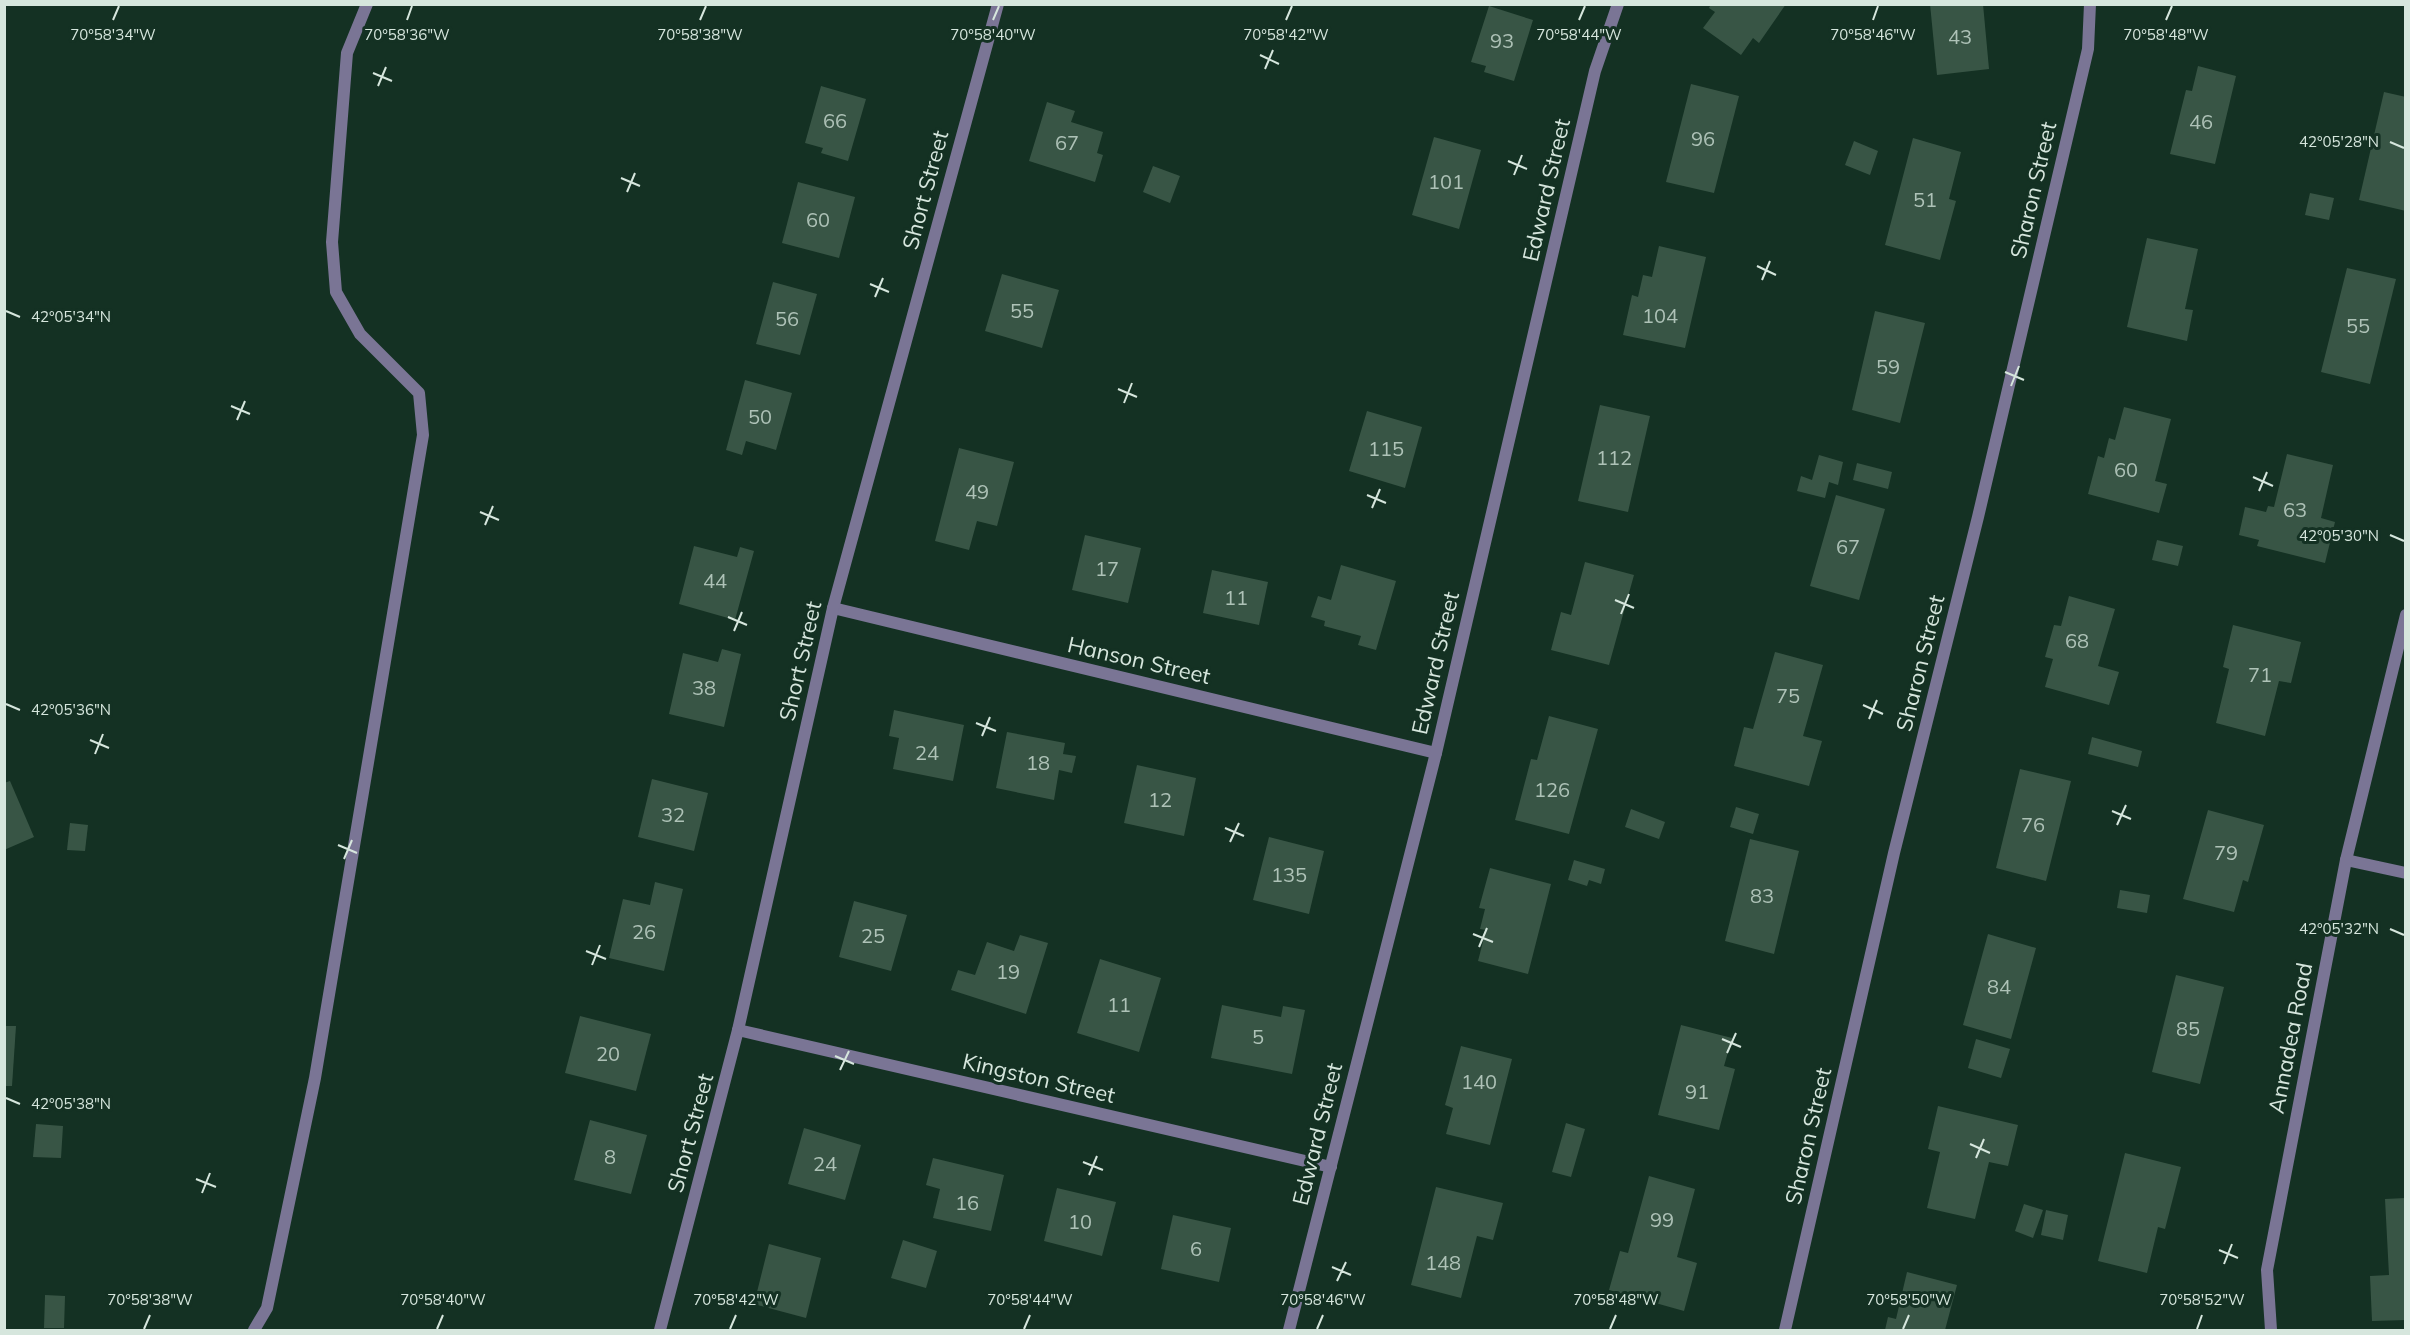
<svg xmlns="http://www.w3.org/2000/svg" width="2410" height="1335" viewBox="0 0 2410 1335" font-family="Mulish,sans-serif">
<rect width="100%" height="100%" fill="#143123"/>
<g fill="#385545">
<polygon points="1711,4 1786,4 1759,43 1753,38 1741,55 1703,28 1715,12 1709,8"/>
<polygon points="1930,4 1983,4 1989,69 1937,75"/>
<polygon points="1489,6 1533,20 1514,81 1484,72 1486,66 1471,62"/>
<polygon points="2198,66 2236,76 2215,164 2170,154 2186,90 2192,91"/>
<polygon points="1691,84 1739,96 1714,193 1666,182"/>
<polygon points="821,86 866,99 848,161 821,153 823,148 805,143"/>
<polygon points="2384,92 2406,97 2406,211 2359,200"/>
<polygon points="1047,102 1075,111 1071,122 1103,132 1097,153 1103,155 1095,182 1029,161"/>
<polygon points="1434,137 1481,150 1459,229 1412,215"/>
<polygon points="1913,138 1961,152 1949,199 1956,201 1940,260 1885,245"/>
<polygon points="1854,141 1878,151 1870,175 1845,165"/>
<polygon points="1153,166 1180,176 1170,203 1143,192"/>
<polygon points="798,182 855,197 839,258 782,243"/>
<polygon points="2310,193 2334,198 2329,220 2305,215"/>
<polygon points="2147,238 2198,249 2185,309 2193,310 2187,341 2127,327"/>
<polygon points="1659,246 1706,257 1685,348 1623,335 1632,295 1638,297 1643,275 1652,277"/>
<polygon points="2347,268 2396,279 2370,384 2321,372"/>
<polygon points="1002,274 1059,290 1042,348 985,331"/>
<polygon points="773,282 817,294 800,355 756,344"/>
<polygon points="1875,311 1925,323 1900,423 1852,410"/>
<polygon points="745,380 792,393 776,450 746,441 742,455 726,450"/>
<polygon points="1600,405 1650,416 1628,512 1578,501"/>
<polygon points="2124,407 2171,419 2155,481 2167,484 2159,513 2088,494 2098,456 2104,458 2109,438 2115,440"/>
<polygon points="1367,411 1422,427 1405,488 1349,471"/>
<polygon points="959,448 1014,462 997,526 977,521 969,550 935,541"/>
<polygon points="2287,454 2333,465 2321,518 2335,522 2325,563 2257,546 2259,540 2239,535 2245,507 2266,512 2268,506 2274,507"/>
<polygon points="1819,455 1843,462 1838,485 1829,482 1825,498 1797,491 1801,476 1812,480"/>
<polygon points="1857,463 1892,472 1888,489 1853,480"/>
<polygon points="1836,495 1885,509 1859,600 1810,586"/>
<polygon points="1085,535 1141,548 1128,603 1072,590"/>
<polygon points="2157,540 2183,546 2178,566 2152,560"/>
<polygon points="694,546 737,557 740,547 754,551 735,620 679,604"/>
<polygon points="1585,562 1634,575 1609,665 1551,650 1561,612 1571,615"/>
<polygon points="1341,565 1396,581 1376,650 1358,645 1361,636 1324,626 1325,621 1311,617 1318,596 1331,600"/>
<polygon points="1212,570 1268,582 1259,625 1203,613"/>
<polygon points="2069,596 2115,609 2098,666 2119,672 2109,705 2045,687 2053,659 2045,657 2054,625 2061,626"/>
<polygon points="2233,625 2301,642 2291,683 2279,681 2265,736 2216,723 2229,669 2223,667"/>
<polygon points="722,649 741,654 724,727 669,714 683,653 718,662"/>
<polygon points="1775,652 1823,665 1803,736 1822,741 1809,786 1734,766 1744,727 1753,729"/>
<polygon points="894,710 964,725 953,781 893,769 899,738 889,736"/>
<polygon points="1549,716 1598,729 1569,834 1515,820 1531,759 1537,760"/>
<polygon points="1007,732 1065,743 1063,754 1076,756 1072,773 1059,770 1054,800 996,788"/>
<polygon points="2092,737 2142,751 2138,767 2088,754"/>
<polygon points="1137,765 1196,778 1184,836 1124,823"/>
<polygon points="2020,769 2071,781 2046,881 1996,868"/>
<polygon points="652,779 708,793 694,851 638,837"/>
<polygon points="10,781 34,837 4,850 4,783"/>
<polygon points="1736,807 1759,814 1753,834 1730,827"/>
<polygon points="1631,809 1665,822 1659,839 1625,827"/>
<polygon points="2208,810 2264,825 2248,882 2243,880 2234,912 2183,899"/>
<polygon points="70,823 88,825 85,851 67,850"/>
<polygon points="1269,837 1324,851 1309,914 1253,900"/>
<polygon points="1750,839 1799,851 1774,954 1725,941"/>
<polygon points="1574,860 1605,869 1601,884 1589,880 1587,886 1568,880"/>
<polygon points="1490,868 1551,884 1528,974 1478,961 1486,930 1480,929 1485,909 1479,908"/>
<polygon points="655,882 683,889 664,971 609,958 623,899 650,905"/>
<polygon points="2120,890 2150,895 2147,913 2117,908"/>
<polygon points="854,901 907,915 891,971 839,957"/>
<polygon points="1988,934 2036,948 2011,1039 1963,1025"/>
<polygon points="1020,935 1048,943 1026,1014 951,990 958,970 975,975 987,942 1014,951"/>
<polygon points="1100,959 1161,978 1139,1052 1077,1033"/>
<polygon points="2176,975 2224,987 2200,1084 2152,1072"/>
<polygon points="1222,1005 1281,1017 1283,1006 1305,1010 1292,1074 1211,1058"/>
<polygon points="580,1016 651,1034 636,1091 565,1073"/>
<polygon points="1681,1025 1732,1038 1724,1066 1735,1069 1719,1130 1658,1115"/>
<polygon points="4,1026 16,1026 12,1086 4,1086"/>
<polygon points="1976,1039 2010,1049 2001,1078 1968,1068"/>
<polygon points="1461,1046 1512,1059 1490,1145 1446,1134 1453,1108 1445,1105"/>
<polygon points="1938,1106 2018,1125 2008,1166 1989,1162 1975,1219 1927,1208 1940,1152 1928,1149"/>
<polygon points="590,1120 647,1135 631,1194 574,1180"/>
<polygon points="1566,1123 1585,1129 1571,1177 1552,1172"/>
<polygon points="36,1124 63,1126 61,1158 33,1157"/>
<polygon points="804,1128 861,1145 845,1200 788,1184"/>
<polygon points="2125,1153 2181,1167 2165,1229 2158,1227 2147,1273 2098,1261"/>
<polygon points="933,1158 1004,1175 991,1231 933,1218 940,1189 926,1185"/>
<polygon points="1649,1176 1695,1189 1677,1257 1697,1263 1684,1311 1609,1290 1620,1251 1628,1253"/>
<polygon points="1436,1187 1503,1203 1493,1240 1477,1236 1461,1298 1411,1285"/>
<polygon points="1057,1188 1116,1202 1102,1256 1044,1241"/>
<polygon points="2406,1198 2406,1320 2372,1321 2370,1276 2389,1275 2385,1199"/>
<polygon points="2024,1204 2043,1210 2033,1238 2015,1231"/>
<polygon points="2046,1210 2068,1215 2063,1240 2041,1235"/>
<polygon points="1173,1215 1231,1228 1219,1282 1161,1269"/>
<polygon points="903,1240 937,1251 926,1288 891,1278"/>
<polygon points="769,1244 821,1258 806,1318 754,1304"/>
<polygon points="1907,1272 1957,1285 1945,1330 1885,1330 1888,1317 1896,1319"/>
<polygon points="45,1295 65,1296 64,1328 44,1328"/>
</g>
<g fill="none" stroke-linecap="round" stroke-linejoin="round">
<polyline stroke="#7a7595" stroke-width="12" points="254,1330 267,1308 315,1078 423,435 419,393 360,334 336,292 332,242 347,53 367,4"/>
<g stroke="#7a7595" stroke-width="12">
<polyline points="833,608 1436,753"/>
<polyline points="2346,860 2406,873"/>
<polyline points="738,1030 1331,1167"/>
<polyline points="660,1330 738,1030 833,608 998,4"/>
<polyline points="1289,1330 1436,753 1595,71 1618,4"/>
<polyline points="1785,1330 1894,853 1978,517 2088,49 2090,4"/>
<polyline points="2271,1330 2267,1270 2346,860 2406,615"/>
</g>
</g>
<path fill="none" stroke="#d6e6dd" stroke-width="2" d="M113 20 119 6M407 20 412 6M700 20 706 6M993 20 999 6M1286 20 1292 6M1579 20 1585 6M1873 20 1878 6M2166 20 2172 6M1260 55 1279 64M1265 69 1273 50M373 73 392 81M378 86 386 67M2390 142 2404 148M1508 161 1527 169M1514 175 1522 155M621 178 640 186M627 192 635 173M1757 266 1776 275M1762 280 1770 261M870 284 889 292M875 297 883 278M6 311 20 317M2005 372 2024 380M2011 386 2019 366M1118 389 1137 397M1124 403 1132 383M231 406 250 414M237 420 245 401M2253 477 2273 486M2259 491 2267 472M1367 495 1386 503M1372 508 1380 489M480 512 499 520M485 525 493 506M2390 535 2404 541M1615 600 1634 608M1621 614 1629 594M728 617 747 625M734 631 742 612M6 704 20 710M1863 705 1883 714M1869 719 1877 700M976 723 996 731M982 736 990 717M90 740 109 748M95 754 103 734M2112 811 2131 819M2117 825 2126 805M1225 828 1244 836M1230 842 1239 823M338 845 357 853M344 859 352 840M2390 929 2404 935M1473 934 1493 942M1479 947 1487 928M586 951 606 959M592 965 600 945M1722 1039 1741 1047M1727 1053 1736 1033M835 1056 854 1064M840 1070 849 1051M6 1098 20 1104M1970 1144 1990 1153M1976 1158 1984 1139M1083 1162 1103 1170M1089 1175 1097 1156M196 1179 216 1187M202 1193 210 1173M2219 1250 2238 1258M2224 1264 2232 1244M1332 1267 1351 1275M1337 1281 1346 1262M144 1329 150 1315M437 1329 443 1315M730 1329 736 1315M1024 1329 1030 1315M1317 1329 1323 1315M1610 1329 1616 1315M1903 1329 1909 1315M2197 1329 2202 1315"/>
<g text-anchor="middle" stroke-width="6" stroke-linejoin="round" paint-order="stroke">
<g font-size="20" fill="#aec2b7">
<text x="1960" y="44">43</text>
<text x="1502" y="48">93</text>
<text x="835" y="128">66</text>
<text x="2201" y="129">46</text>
<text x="1703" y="146">96</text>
<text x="1067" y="150">67</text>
<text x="1446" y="189">101</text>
<text x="1925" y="207">51</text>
<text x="818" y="227">60</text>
<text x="1022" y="318">55</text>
<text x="1660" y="323">104</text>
<text x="787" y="326">56</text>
<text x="2358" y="333">55</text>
<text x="1888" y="374">59</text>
<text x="760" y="424">50</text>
<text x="1386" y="456">115</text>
<text x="1614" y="465">112</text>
<text x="2126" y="477">60</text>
<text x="977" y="499">49</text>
<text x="2295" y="517">63</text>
<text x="1848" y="554">67</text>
<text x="1107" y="576">17</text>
<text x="715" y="588">44</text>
<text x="1236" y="605">11</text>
<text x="2077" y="648">68</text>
<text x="2260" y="682">71</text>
<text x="704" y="695">38</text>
<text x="1788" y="703">75</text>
<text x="927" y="760">24</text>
<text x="1038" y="770">18</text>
<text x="1552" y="797">126</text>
<text x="1160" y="807">12</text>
<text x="673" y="822">32</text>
<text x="2033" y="832">76</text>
<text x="2226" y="860">79</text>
<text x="1289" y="882">135</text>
<text x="1762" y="903">83</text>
<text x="644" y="939">26</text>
<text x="873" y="943">25</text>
<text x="1008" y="979">19</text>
<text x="1999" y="994">84</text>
<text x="1119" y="1012">11</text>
<text x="2188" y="1036">85</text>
<text x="1258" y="1044">5</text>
<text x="608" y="1061">20</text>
<text x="1479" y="1089">140</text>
<text x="1697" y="1099">91</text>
<text x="610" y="1164">8</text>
<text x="825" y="1171">24</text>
<text x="967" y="1210">16</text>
<text x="1662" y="1227">99</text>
<text x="1080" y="1229">10</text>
<text x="1196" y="1256">6</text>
<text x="1443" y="1270">148</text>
</g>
<g font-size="22" fill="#d6e6dd" stroke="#143123">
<text transform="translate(925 190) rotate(-75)" y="8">Short Street</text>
<text transform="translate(1546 190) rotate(-77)" y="8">Edward Street</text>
<text transform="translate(2033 190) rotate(-77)" y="8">Sharon Street</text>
<text transform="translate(1139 660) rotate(13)" y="8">Hanson Street</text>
<text transform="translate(800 661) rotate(-77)" y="8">Short Street</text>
<text transform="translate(1435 663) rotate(-77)" y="8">Edward Street</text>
<text transform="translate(1920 663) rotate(-76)" y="8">Sharon Street</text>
<text transform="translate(2290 1038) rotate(-79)" y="8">Annadea Road</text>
<text transform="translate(1039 1078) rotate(13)" y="8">Kingston Street</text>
<text transform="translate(690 1133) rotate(-75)" y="8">Short Street</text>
<text transform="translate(1317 1134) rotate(-76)" y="8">Edward Street</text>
<text transform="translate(1808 1136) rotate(-77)" y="8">Sharon Street</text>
</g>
</g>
<g font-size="15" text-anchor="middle" fill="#d6e6dd" stroke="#143123" stroke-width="6" stroke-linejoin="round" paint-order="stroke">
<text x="113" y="40">70°58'34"W</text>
<text x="407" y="40">70°58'36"W</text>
<text x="700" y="40">70°58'38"W</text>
<text x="993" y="40">70°58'40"W</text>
<text x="1286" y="40">70°58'42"W</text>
<text x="1579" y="40">70°58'44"W</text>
<text x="1873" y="40">70°58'46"W</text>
<text x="2166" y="40">70°58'48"W</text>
<text x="2339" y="147">42°05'28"N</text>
<text x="71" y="322">42°05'34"N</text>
<text x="2339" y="541">42°05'30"N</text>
<text x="71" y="715">42°05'36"N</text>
<text x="2339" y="934">42°05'32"N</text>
<text x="71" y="1109">42°05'38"N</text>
<text x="150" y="1305">70°58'38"W</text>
<text x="443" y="1305">70°58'40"W</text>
<text x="736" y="1305">70°58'42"W</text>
<text x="1030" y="1305">70°58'44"W</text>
<text x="1323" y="1305">70°58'46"W</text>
<text x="1616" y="1305">70°58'48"W</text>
<text x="1909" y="1305">70°58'50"W</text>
<text x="2202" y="1305">70°58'52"W</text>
</g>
<rect width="2410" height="1335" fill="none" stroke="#d6e6dd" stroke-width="12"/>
</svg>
